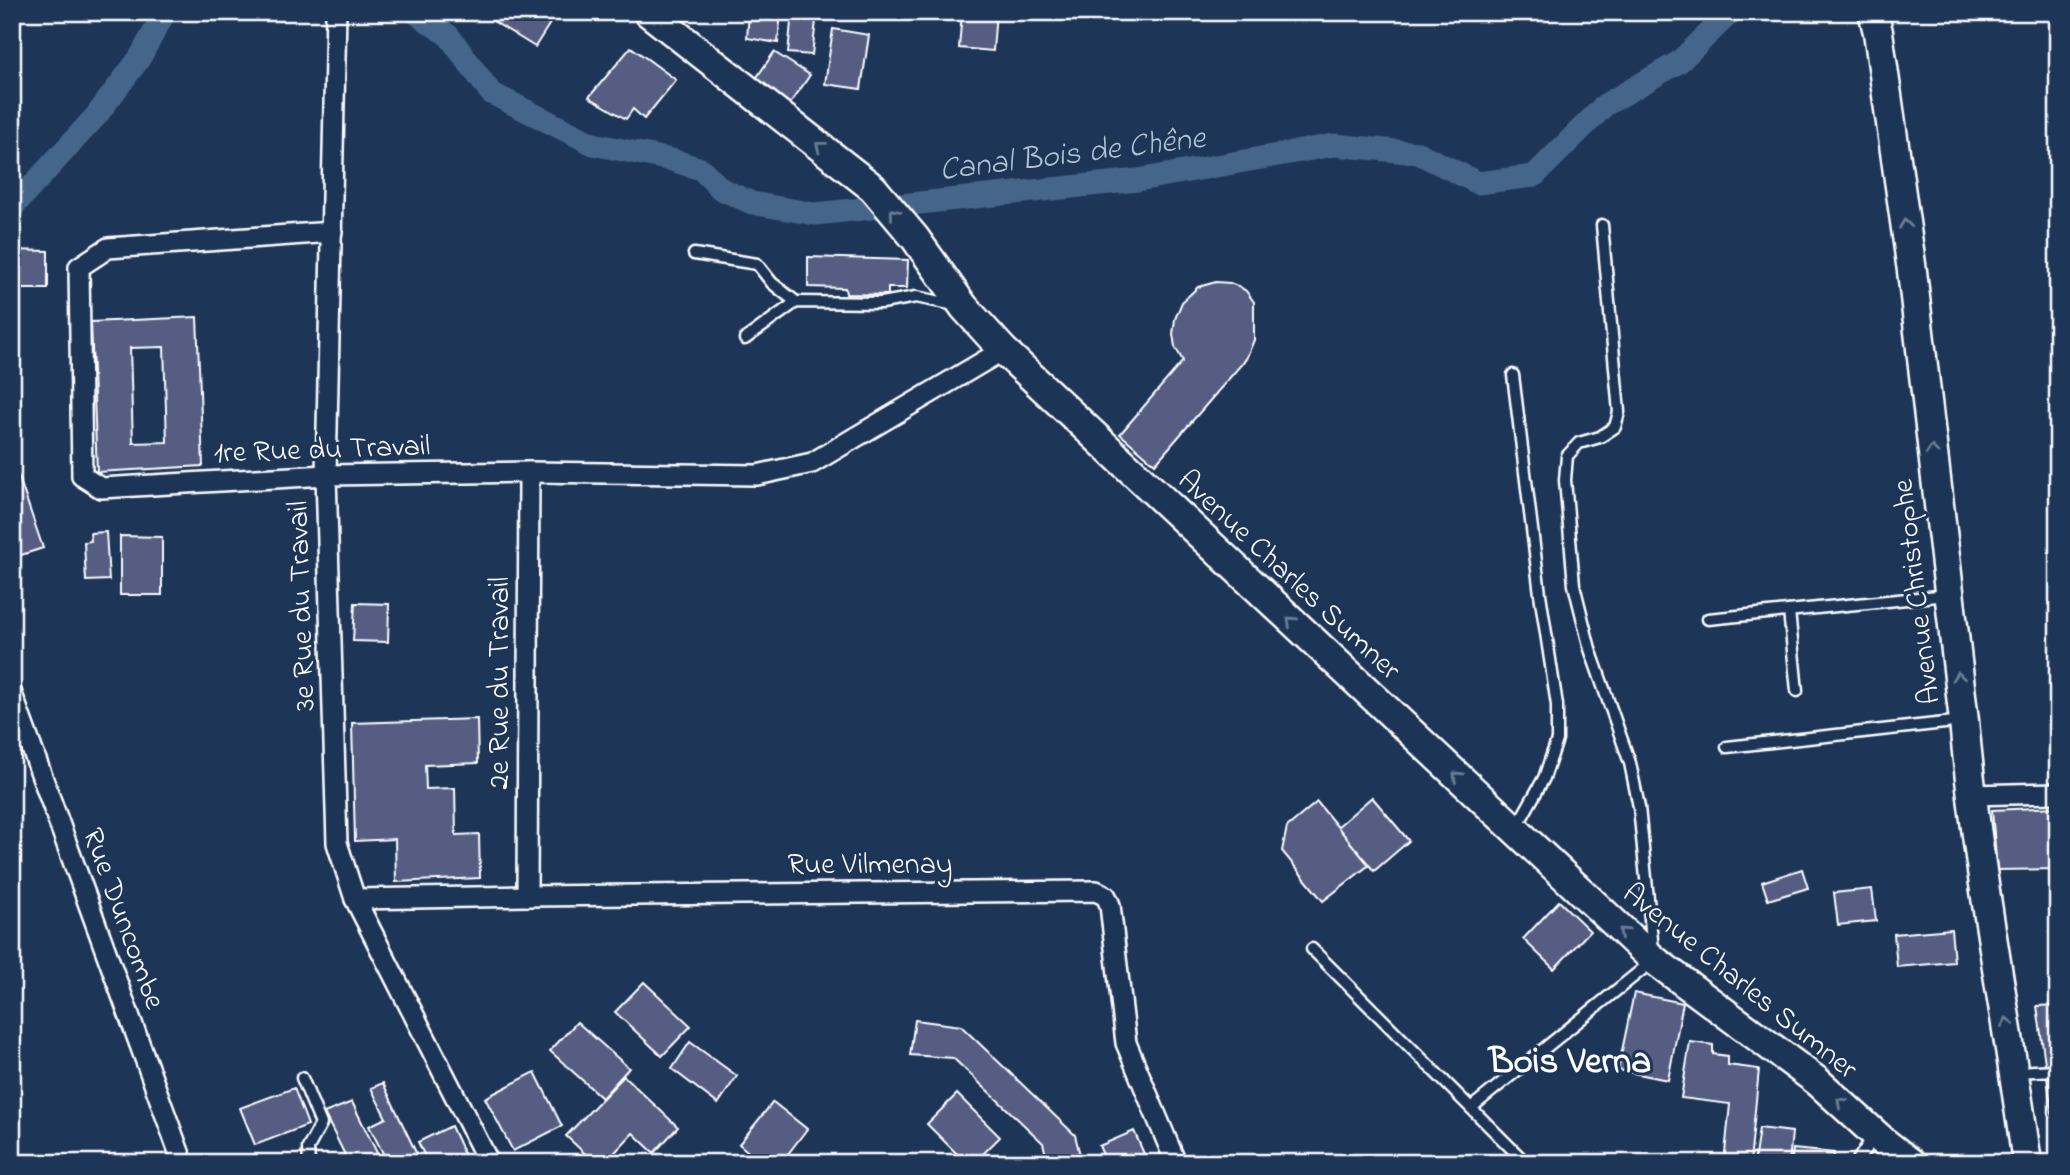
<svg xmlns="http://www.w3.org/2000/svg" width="2070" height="1175" viewBox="0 0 2070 1175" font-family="'Indie Flower',sans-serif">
<rect width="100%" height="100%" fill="#1d3557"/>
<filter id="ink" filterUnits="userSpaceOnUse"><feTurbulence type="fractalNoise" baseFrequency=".0143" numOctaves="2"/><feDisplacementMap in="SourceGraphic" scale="14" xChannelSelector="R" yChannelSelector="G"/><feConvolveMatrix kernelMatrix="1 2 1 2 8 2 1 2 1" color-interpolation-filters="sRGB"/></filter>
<g filter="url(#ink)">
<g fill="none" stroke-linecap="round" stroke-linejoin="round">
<g stroke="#44668a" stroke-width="23">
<polyline points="415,12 449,36 491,93 593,144 672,160 701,169 721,189 752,203 815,214 1138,180 1334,145 1418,153 1478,183 1534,176 1605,105 1679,62 1731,12"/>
<polyline points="12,208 96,116 139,59 165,12"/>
</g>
</g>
<g fill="#555d83" stroke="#fff" stroke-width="2" fill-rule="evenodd">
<polygon points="498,12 557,12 535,47 493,21"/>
<polygon points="749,12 781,12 778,43 747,38"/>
<polygon points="792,12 817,12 812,55 788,53"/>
<polygon points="881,12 899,12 898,19 880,17"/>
<polygon points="909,12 939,12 940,16 910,19"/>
<polygon points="962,12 996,12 993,51 959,48"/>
<polygon points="833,29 869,35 861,89 825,84"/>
<polygon points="631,47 676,80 644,119 633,109 626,119 589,97"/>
<polygon points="774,52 810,75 790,104 755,80"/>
<polygon points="12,250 48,251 48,289 12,289"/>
<polygon points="808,257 908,260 907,288 888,288 888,295 846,294 845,288 808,287"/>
<polygon points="1216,282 1230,283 1240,287 1246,291 1254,302 1254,340 1246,359 1155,464 1120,434 1183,361 1175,347 1173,334 1175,319 1182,302 1198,287"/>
<path d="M197 317 203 466 97 472 91 322ZM164 347 167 442 133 443 130 348Z"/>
<polygon points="13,460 43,548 12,558 12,461"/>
<polygon points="106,532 109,580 86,581 84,542 91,541 90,533"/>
<polygon points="120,536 162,537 162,595 120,595"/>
<polygon points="355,603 389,604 388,642 353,641"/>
<polygon points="477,719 478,763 425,765 426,789 455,788 456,835 479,834 480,878 396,882 395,839 355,841 352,723"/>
<polygon points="1372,797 1409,841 1374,871 1337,827"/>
<polygon points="1317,802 1369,865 1323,901 1282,851 1287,827"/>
<polygon points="2058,807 2058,869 1997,870 1992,810"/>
<polygon points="1802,869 1808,888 1768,900 1762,882"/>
<polygon points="1872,889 1876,921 1838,925 1834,893"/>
<polygon points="1559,901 1590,931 1554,969 1523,939"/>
<polygon points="1951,929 1954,962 1897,967 1894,934"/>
<polygon points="644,982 691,1026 662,1056 615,1012"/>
<polygon points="1634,993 1683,1003 1668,1080 1618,1070"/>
<polygon points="2058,1005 2058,1120 2053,1120 2037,1006"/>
<polygon points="915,1020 961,1026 1075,1135 1082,1163 1048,1163 1043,1143 953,1058 910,1055"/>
<polygon points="577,1022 629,1068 602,1098 550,1051"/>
<polygon points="690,1042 737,1076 718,1104 672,1069"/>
<polygon points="1690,1042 1713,1045 1713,1054 1728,1056 1728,1065 1759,1069 1750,1163 1724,1163 1730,1104 1681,1098"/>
<polygon points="535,1072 562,1126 513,1151 485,1098"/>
<polygon points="624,1076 678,1127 654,1153 633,1133 605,1163 595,1163 566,1136"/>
<polygon points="383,1083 421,1163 388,1163 369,1126 386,1118 371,1088"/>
<polygon points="294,1088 308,1125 255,1145 240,1108"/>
<polygon points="957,1094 1000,1137 974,1163 966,1163 927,1124"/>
<polygon points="352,1102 382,1163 349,1163 324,1113"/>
<polygon points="773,1102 807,1129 781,1163 761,1163 739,1144"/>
<polygon points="451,1126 467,1161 463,1163 428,1163 418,1142"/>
<polygon points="1759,1128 1792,1132 1789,1163 1754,1163"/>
<polygon points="1134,1131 1148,1163 1107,1163 1099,1146"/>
<polygon points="1793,1149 1834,1153 1833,1163 1791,1163"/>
</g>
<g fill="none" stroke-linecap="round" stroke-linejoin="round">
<g stroke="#fff" stroke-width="15">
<g id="lane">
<polyline points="694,254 757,264 772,283 796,302"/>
<polyline points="745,339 796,302 882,303 916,297 955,305"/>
<polyline points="1513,375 1540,594 1557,705 1557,740 1544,778 1516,828"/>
<polyline points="1789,611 1797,691"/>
<polyline points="1708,619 1947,595"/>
<polyline points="1727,747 1963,721"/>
<polyline points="1312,949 1526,1163"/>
<polyline points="2015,1072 2058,1070"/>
<polyline points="302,1078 321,1124 308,1148 309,1163"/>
<polyline points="1472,1107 1654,960 1639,807 1630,763 1590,649 1574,585 1565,480 1567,456 1579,443 1600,437 1615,427 1619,412 1602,225"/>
<polyline points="1856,1163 1873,1137"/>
</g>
</g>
<g stroke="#fff" stroke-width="24">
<g id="street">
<polyline points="336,12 326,475 337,843 355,899 489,1163"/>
<polyline points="332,232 108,248 79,267 82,476 101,488 326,475 529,472 757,475 812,463 1003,350"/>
<polyline points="12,694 183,1163"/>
<polyline points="1970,795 2058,793"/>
<polyline points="527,896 529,472"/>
<polyline points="355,899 527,896 1096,891 1106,896 1110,905 1126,1043 1176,1163"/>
</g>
</g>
<g stroke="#fff" stroke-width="33">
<g id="secondary">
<polyline points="648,12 873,188 915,238 964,307 1003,350 1654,960 1817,1081 1884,1142 1911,1163"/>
<path d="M1873 12 1878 32 1912 271 1964 721C1977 869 2007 1015 2027 1163"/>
</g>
</g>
<use href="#lane" stroke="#1d3557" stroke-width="10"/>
<use href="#street" stroke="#1d3557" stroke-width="19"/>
<use href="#secondary" stroke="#1d3557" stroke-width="28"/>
</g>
<defs><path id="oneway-chevron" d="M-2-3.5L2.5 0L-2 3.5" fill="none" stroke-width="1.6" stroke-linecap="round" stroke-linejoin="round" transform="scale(1.75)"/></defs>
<g stroke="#6c7c92">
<use href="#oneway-chevron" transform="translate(820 146) rotate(-142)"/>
<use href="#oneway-chevron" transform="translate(894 213) rotate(-130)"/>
<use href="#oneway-chevron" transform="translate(1905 224) rotate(-98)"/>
<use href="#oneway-chevron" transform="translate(1932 450) rotate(-96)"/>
<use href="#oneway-chevron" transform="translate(1291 621) rotate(-137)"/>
<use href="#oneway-chevron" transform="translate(1958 676) rotate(-97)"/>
<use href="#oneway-chevron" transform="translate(1457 776) rotate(-137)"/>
<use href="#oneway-chevron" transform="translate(1623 932) rotate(-137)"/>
<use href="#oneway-chevron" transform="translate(2007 1022) rotate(-99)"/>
<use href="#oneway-chevron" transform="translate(1841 1102) rotate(-138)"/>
</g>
</g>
<g text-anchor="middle" stroke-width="6" stroke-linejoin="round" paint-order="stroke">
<g font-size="30" fill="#fff" stroke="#1d3557">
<text transform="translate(322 448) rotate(-2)" y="10">1re Rue du Travail</text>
<text transform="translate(1290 574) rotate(43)" y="10">Avenue Charles Sumner</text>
<text transform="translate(1915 592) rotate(-97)" y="10">Avenue Christophe</text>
<text transform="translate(300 606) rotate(-92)" y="10">3e Rue du Travail</text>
<text transform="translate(498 683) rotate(-90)" y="10">2e Rue du Travail</text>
<text x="870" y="873">Rue Vilmenay</text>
<text transform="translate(125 918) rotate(70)" y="10">Rue Duncombe</text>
<text transform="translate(1741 980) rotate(39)" y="10">Avenue Charles Sumner</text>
</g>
<g font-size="32" font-style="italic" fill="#b4c2d0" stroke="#1d3557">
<text transform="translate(1072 152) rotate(-7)" y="11">Canal Bois de Chêne</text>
</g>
<g font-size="37" font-weight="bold" fill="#fff" stroke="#1d3557">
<text x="1570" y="1072">Bois Verna</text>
</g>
</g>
<rect width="2070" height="1175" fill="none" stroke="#1d3557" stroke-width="42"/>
<rect x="21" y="21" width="2028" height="1133" fill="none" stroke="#fff" stroke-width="2.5" filter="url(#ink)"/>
</svg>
